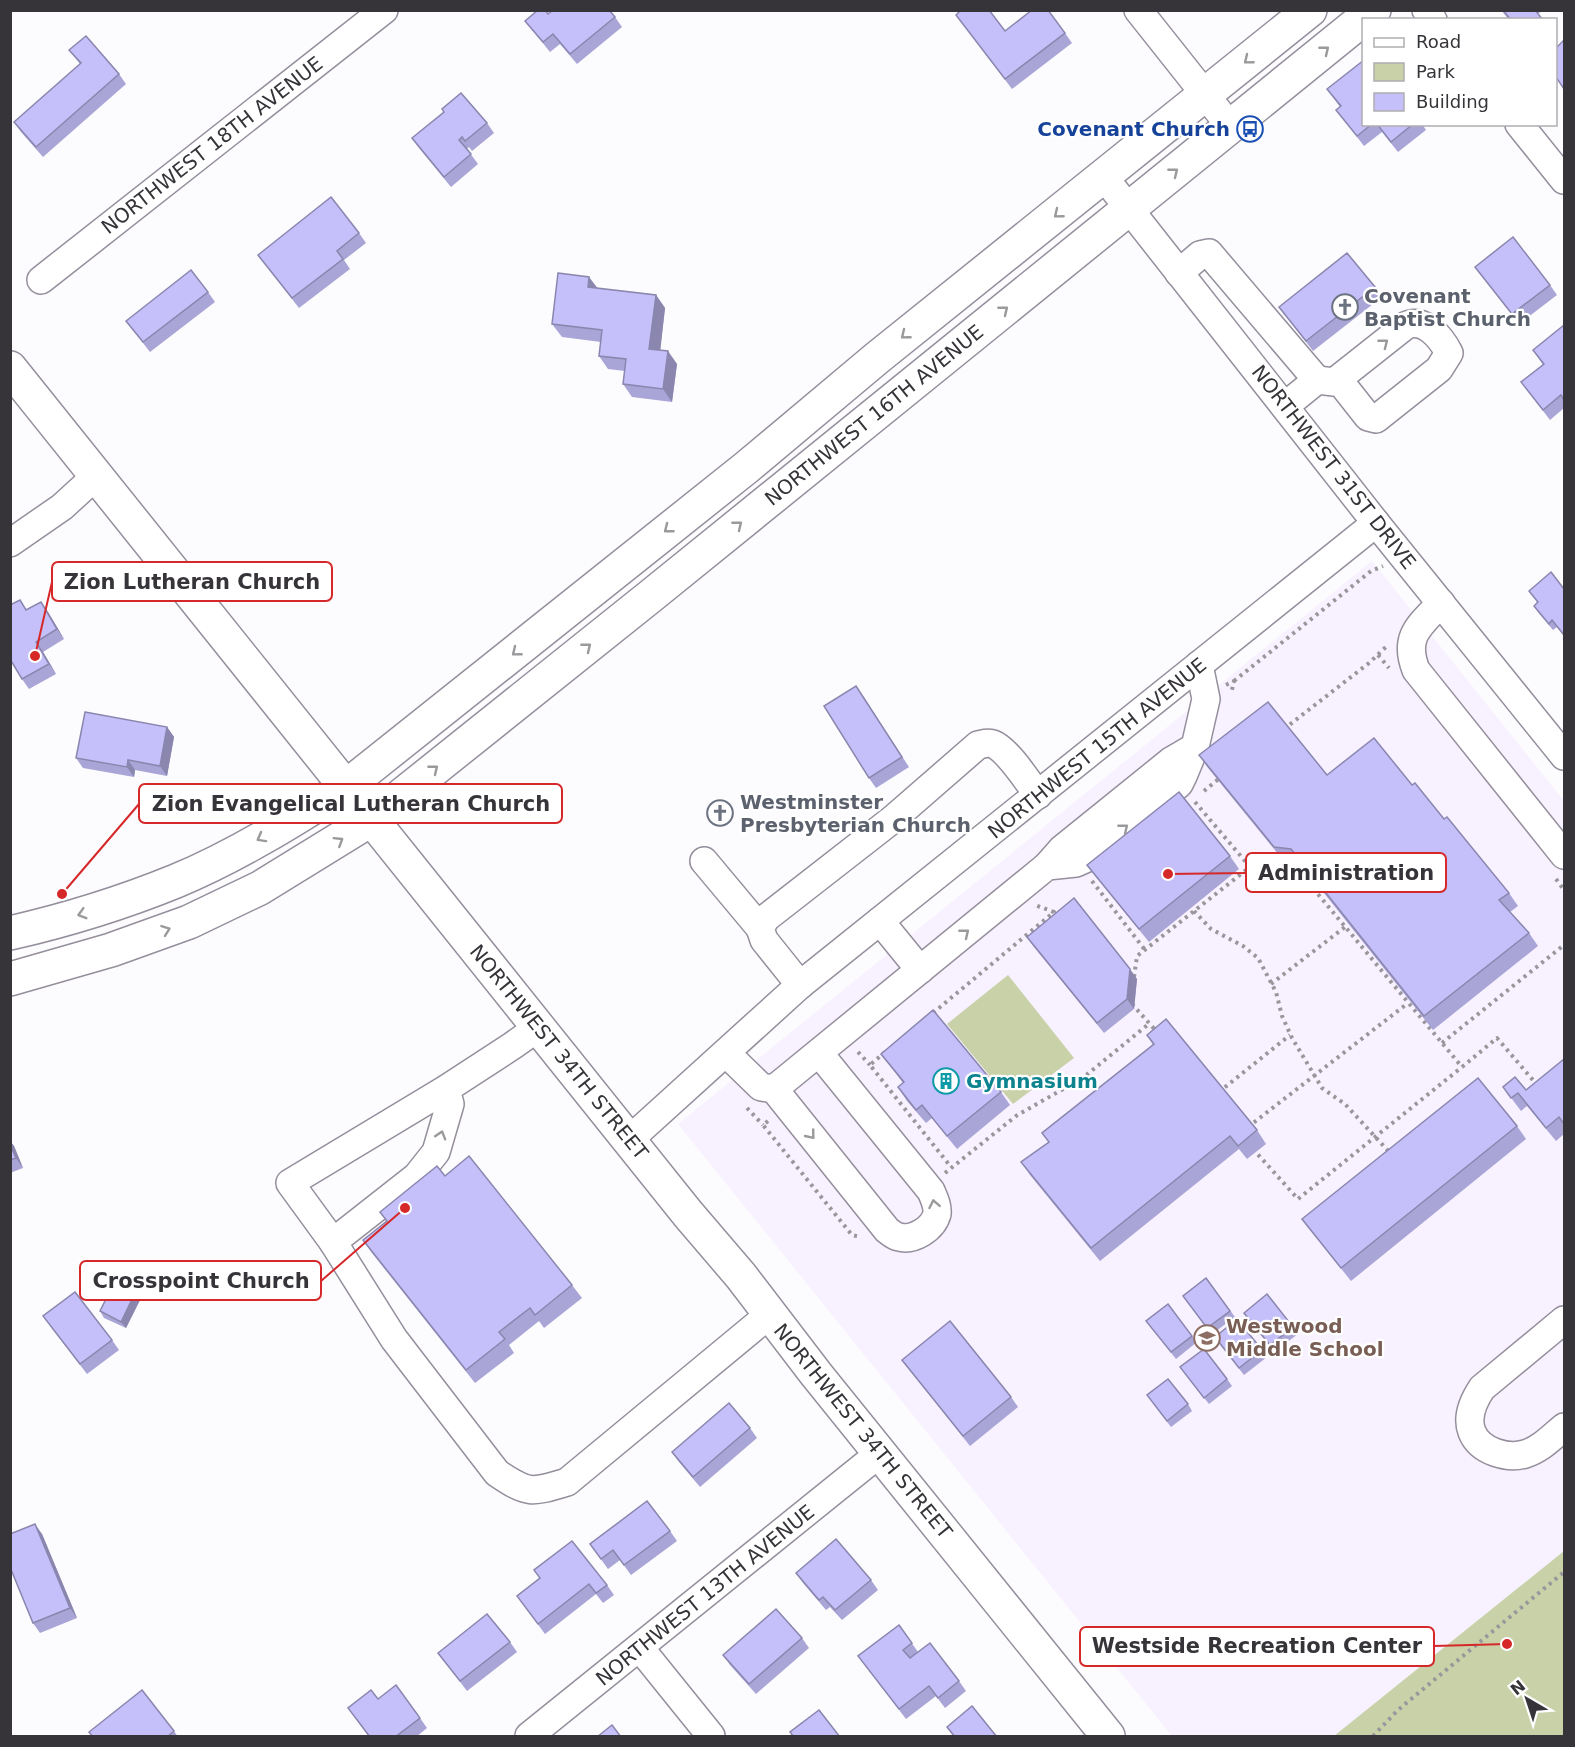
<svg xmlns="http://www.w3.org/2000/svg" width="1575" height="1747" viewBox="0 0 1575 1747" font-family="'DejaVu Sans',sans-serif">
<rect width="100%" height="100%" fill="#fcfbfe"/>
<polygon fill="#f8f1ff" points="1372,561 1564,801 1564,1551 1334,1736 1172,1736 678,1124"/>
<g fill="#c8d1a8">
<polygon points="1008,975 1074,1058 1013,1104 947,1024"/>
<polygon points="1564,1551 1564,1736 1334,1736"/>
</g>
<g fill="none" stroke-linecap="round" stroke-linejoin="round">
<g stroke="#958e9c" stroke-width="30">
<g id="minor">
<polyline points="1138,10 1230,126"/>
<polyline points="1426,10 1433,20"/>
<polyline points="1519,124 1564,180"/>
<polyline points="1104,177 1376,523 1564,756"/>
<polyline points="1179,273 1200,255 1209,253 1317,380"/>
<polyline points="41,280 384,10"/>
<path d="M1285 406 1317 380 1334 382 1338 379 1405 326C1423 316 1441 337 1449 353L1439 369 1376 419 1368 417 1338 379"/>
<polyline points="10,543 62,507 97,475"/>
<path d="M1441 603C1419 626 1403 637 1416 670L1564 855"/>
<polyline points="704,861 760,928"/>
<polyline points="1047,866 1062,849 1171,761 1195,747"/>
<polyline points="880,921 920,970"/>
<path d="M800 985 764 940 760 928 766 918 893 819 978 745C983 744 988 742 993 744 1008 750 1028 782 1038 795"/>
<polyline points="726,1053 761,1087 774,1089 1047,866 1076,863 1085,859 1179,784 1183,776 1195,747 1206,699 1199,665"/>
<polyline points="446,1089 450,1104 436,1152 417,1176 333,1242 290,1183 446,1089 512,1046 539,1027"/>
<path d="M774 1089 887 1230C891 1233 894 1236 899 1237 913 1241 933 1229 937 1214 938 1206 934 1198 931 1191L819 1053"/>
<polyline points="629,1140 800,985 1376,523"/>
<path d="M333 1242 394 1339 497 1473C528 1494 531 1493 567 1482L770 1314"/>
<path d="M1564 1320 1482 1388C1474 1400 1466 1417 1472 1432 1480 1452 1508 1459 1525 1454 1541 1449 1552 1437 1564 1427"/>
<polyline points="640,1648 711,1736"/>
<polyline points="529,1736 880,1453"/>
</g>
</g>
<g stroke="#958e9c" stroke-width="36">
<g id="major">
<polyline points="10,368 688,1214 741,1276 816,1374 1108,1736"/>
<path d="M10 933C67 920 122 903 176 881 236 856 292 821 347 786L747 467 877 358 1310 10"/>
<polyline points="10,979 111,950 189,922 260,888 372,819 652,595 1374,10"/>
</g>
</g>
<g stroke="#99979b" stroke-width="4" stroke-dasharray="3 4.5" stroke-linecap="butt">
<polyline points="1378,655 1389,668"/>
<polyline points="1234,681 1371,571 1383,566"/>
<polyline points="1226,685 1234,681 1231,694"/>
<polyline points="1284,729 1369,663 1388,645"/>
<polyline points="1204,791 1221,777"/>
<polyline points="1195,802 1250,867 1297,869 1462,1067 1497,1038 1538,1086"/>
<polyline points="1556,879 1564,890"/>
<polyline points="1092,881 1145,950"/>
<polyline points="1194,911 1211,929 1243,946 1258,958 1276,992 1282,1016 1292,1038 1322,1088 1345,1104 1391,1154"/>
<polyline points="1134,977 1137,956 1250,867"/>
<polyline points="1271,984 1345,927"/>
<polyline points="1132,1004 1157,1032"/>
<polyline points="933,1013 1054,912 1035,905"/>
<polyline points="1442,1043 1564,945"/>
<polyline points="858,1052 870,1065"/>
<polyline points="885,1052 870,1065 951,1167"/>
<polyline points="1219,1092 1290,1035"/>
<polyline points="747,1108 763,1125"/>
<polyline points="768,1121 763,1125 852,1235 861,1237"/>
<polyline points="1248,1127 1408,1003"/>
<polyline points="1253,1149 1298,1199 1462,1067"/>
<polyline points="945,1173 1016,1116 1084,1077 1150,1023"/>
<polyline points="1373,1736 1398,1710 1564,1572"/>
</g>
<use href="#minor" stroke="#fff" stroke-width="27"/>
<use href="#major" stroke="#fff" stroke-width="33"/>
</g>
<g fill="#a9a5d6">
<polygon points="1501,10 1543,10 1538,14 1543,20 1509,20"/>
<polygon points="548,14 615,17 622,27 577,64 560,44 550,52 525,21"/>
<polygon points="956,15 1005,31 1065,33 1072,43 1012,89"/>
<polygon points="69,50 119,74 126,84 43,157 21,132 14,122 80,64"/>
<polygon points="1327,89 1364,124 1422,124 1426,130 1398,152 1382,132 1364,146 1336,110 1340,107"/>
<polygon points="487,123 494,133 472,151 469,147 467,149 478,164 451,187 419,148 412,138"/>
<polygon points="359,233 366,243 344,260 350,269 299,308 258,255"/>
<polygon points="1475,267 1550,285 1557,295 1519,324"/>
<polygon points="1375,287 1382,297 1313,351 1279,307"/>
<polygon points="597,288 656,295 665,308 660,350 677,364 672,402 632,397 623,384 625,371 608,369 599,356 601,342 562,337 552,324"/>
<polygon points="208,292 215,302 150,352 126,321"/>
<polygon points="1564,325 1564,408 1550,420 1521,382 1543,365 1533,350"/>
<polygon points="1564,589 1564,636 1557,627 1553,630 1538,612 1534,606 1537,602 1529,591"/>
<polygon points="27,610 48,612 64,639 43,652 56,674 29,689 22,679"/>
<polygon points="863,696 909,767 876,788 869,778"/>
<polygon points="167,727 174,737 167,776 135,770 134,777 83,768 76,758"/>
<polygon points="1199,755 1327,775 1412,785 1444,819 1509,893 1518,906 1510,912 1529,933 1538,946 1433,1030 1300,863 1283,860 1208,768"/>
<polygon points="1230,856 1239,869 1149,942 1097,878 1087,865"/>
<polygon points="1027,937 1137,979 1134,1009 1104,1033 1034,947"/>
<polygon points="1147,1035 1257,1130 1266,1144 1247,1159 1239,1149 1100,1261 1030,1175 1021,1162 1049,1142 1042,1133 1153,1045"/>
<polygon points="881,1054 1001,1092 1010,1105 957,1149 932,1118 926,1123 907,1101 898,1087 903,1083"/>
<polygon points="1564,1059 1564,1134 1556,1141 1527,1106 1521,1111 1503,1087 1526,1090"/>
<polygon points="1517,1126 1526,1139 1351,1281 1312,1232 1302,1219"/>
<polygon points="10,1141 14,1146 23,1168 10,1173"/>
<polygon points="445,1176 572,1285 582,1298 544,1328 539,1321 509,1345 514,1353 475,1383 372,1253 363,1240 386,1221 380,1212"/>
<polygon points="1206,1278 1235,1317 1212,1334 1184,1296"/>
<polygon points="136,1291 141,1298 126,1328 104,1318 100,1311"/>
<polygon points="1244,1313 1293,1327 1298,1334 1274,1352"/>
<polygon points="1146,1321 1192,1336 1197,1342 1176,1359"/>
<polygon points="50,1326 112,1340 119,1350 87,1374"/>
<polygon points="1220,1344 1262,1350 1267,1357 1244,1375"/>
<polygon points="902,1360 1011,1397 1018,1407 970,1446"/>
<polygon points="1185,1374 1227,1379 1232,1386 1209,1404"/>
<polygon points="1152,1402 1188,1404 1192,1411 1171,1427"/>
<polygon points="750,1428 757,1438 700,1487 679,1462 672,1452"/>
<polygon points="670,1531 677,1541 631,1575 620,1560 608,1569 590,1544"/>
<polygon points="42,1534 77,1618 40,1633 33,1623"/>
<polygon points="796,1573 871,1580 878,1590 842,1620 830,1607 826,1610 803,1583"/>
<polygon points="540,1578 607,1585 614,1595 603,1603 596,1594 545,1634 517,1596"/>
<polygon points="899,1625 918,1652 959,1681 966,1691 945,1708 936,1696 906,1719 858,1656"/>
<polygon points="802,1638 809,1648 756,1694 730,1665 723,1655"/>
<polygon points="510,1642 517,1652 467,1691 438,1653"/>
<polygon points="378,1699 420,1718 427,1728 416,1737 369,1737 348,1708"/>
<polygon points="174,1731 178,1737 92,1737"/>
</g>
<g fill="#8a86ae">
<polygon points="589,277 599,290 588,287"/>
<polygon points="656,295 665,308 659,362 649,349"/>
<polygon points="668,351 677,364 672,402 663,389"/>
<polygon points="41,602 48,612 64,639 57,629"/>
<polygon points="36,642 43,652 56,674 49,664"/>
<polygon points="167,727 174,737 167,776 160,766"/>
<polygon points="128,760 135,770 134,777 127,767"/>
<polygon points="1130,969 1137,979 1134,1009 1127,999"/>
<polygon points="10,1141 14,1146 23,1168 16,1158 10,1145"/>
<polygon points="136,1291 141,1298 126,1328 121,1322"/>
<polygon points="35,1524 42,1534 77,1618 70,1608"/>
</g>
<g fill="#c5c0f9" stroke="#8a86ae" stroke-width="1.5">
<polygon points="538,10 545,10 548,14 553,10 609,10 615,17 570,54 553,34 543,42 525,21"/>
<polygon points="961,10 989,10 1005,31 1032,10 1048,10 1065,33 1005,79 956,15"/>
<polygon points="1503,10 1535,10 1543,20 1511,20"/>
<polygon points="86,36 119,74 36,147 14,122 81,63 69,50"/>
<polygon points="1564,40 1564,89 1556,77 1556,48"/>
<polygon points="1364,60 1364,124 1372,124 1357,136 1336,110 1341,106 1327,89"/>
<polygon points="461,93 487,123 465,141 462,137 459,140 471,154 444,177 412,138 444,112 442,109"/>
<polygon points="1377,124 1413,124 1391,142"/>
<polygon points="331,197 359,233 337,251 343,259 292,298 258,255"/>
<polygon points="1513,237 1550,285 1512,314 1475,267"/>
<polygon points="1347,253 1375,287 1306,341 1279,307"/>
<polygon points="191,270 208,292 143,342 126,321"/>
<polygon points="558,273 589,277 588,287 656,295 649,349 668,351 663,389 623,384 626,359 599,356 602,330 552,324"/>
<polygon points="1564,325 1564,400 1561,395 1543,410 1521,382 1544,364 1533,350"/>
<polygon points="1551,572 1564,589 1564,635 1552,620 1549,624 1534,606 1538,602 1529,591"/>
<polygon points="20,600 26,610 41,602 57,629 36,642 49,664 22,679 10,659 10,605"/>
<polygon points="856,686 902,757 869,778 824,706"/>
<polygon points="1268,702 1327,775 1374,738 1412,785 1415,783 1444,819 1447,817 1509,893 1499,900 1529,933 1424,1016 1291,849 1274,847 1199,755"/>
<polygon points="85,712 167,727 160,766 128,760 127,767 76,758"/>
<polygon points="1179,792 1230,856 1139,929 1087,865"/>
<polygon points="1074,898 1130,969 1127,999 1097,1023 1027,937"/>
<polygon points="933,1010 1001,1092 947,1136 922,1105 916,1110 898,1087 904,1082 881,1054"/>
<polygon points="1166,1019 1257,1130 1238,1146 1230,1136 1091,1248 1021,1162 1049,1142 1042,1133 1154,1044 1147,1035"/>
<polygon points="1564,1059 1564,1124 1559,1117 1546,1128 1518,1093 1511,1098 1503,1087 1515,1077 1526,1090"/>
<polygon points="1478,1078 1517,1126 1341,1268 1302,1219"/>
<polygon points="10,1145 16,1158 10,1160"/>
<polygon points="469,1156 572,1285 535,1315 530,1308 499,1332 505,1339 466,1370 363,1240 387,1221 380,1212 437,1166 445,1176"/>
<polygon points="1206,1278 1230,1311 1207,1328 1183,1296"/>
<polygon points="115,1281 136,1291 121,1322 100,1311"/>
<polygon points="75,1292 112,1340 80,1364 43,1316"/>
<polygon points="1267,1294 1293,1327 1270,1345 1244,1313"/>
<polygon points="1168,1304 1192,1336 1171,1352 1146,1321"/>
<polygon points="1237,1319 1262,1350 1239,1368 1215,1337"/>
<polygon points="950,1321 1011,1397 963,1436 902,1360"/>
<polygon points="1204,1349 1227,1379 1204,1398 1180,1367"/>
<polygon points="1168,1379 1188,1404 1167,1421 1147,1395"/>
<polygon points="729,1403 750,1428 693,1477 672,1452"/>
<polygon points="647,1501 670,1531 624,1565 613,1550 601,1559 590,1544"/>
<polygon points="35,1524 70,1608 33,1623 10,1567 10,1534"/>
<polygon points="836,1539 871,1580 835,1610 823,1597 819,1600 796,1573"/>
<polygon points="572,1541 607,1585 596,1593 589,1584 538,1624 517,1596 540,1578 534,1570"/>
<polygon points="776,1609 802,1638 749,1684 723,1655"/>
<polygon points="487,1614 510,1642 460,1681 438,1653"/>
<polygon points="899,1625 912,1643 903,1650 910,1658 930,1643 959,1681 938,1698 929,1686 899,1709 858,1656"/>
<polygon points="396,1685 420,1718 395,1737 370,1737 348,1708 371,1690 378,1699"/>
<polygon points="142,1690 174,1731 167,1737 93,1737 89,1732"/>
<polygon points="972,1706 997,1737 955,1737 947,1727"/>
<polygon points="819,1710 840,1737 794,1737 790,1732"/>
<polygon points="612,1725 621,1737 597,1737"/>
</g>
<defs><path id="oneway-chevron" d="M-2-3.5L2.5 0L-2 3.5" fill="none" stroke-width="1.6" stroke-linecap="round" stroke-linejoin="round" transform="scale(1.5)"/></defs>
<g stroke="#9a999c">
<use href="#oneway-chevron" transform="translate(1325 50) rotate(-39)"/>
<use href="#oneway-chevron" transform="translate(1248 60) rotate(141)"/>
<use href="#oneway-chevron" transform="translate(1174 172) rotate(-39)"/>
<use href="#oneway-chevron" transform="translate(1058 214) rotate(141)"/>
<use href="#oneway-chevron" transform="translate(1004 310) rotate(-39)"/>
<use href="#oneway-chevron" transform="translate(905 335) rotate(141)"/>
<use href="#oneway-chevron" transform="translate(1384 343) rotate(-38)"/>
<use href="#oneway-chevron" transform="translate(738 525) rotate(-39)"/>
<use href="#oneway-chevron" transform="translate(668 529) rotate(142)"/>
<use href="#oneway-chevron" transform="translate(587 647) rotate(-39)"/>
<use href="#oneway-chevron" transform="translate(516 652) rotate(141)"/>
<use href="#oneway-chevron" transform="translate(434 769) rotate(-39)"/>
<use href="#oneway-chevron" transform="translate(1124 828) rotate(-39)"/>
<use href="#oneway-chevron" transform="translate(261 838) rotate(151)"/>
<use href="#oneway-chevron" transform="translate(339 841) rotate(-32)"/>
<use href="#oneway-chevron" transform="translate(82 914) rotate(164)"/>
<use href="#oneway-chevron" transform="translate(166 930) rotate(-20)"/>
<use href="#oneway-chevron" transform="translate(965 933) rotate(-39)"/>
<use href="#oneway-chevron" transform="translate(441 1135) rotate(-73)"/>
<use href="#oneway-chevron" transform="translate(811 1135) rotate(51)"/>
<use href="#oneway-chevron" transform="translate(934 1204) rotate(-101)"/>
</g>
<defs>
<g id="bus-ring" transform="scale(1.35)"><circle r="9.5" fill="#fff" stroke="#1a4fb4" stroke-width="1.5"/><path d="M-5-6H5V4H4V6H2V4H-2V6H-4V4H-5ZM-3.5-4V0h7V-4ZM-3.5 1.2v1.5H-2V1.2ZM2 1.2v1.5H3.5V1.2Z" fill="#1a4fb4"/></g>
<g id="church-ring" transform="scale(1.35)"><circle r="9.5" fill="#fff" stroke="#6b7280" stroke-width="1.5"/><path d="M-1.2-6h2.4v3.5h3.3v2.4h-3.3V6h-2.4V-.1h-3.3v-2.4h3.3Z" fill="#6b7280"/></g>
<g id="building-ring" transform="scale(1.35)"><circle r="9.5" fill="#fff" stroke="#0f9aa8" stroke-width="1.5"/><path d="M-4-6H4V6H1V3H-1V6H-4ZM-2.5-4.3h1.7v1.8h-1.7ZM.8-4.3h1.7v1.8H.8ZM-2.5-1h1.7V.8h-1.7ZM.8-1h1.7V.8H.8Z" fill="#0f9aa8"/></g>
<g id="school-ring" transform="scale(1.35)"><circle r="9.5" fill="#fff" stroke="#8d6e63" stroke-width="1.5"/><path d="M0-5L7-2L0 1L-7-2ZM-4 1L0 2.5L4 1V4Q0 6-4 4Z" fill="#8d6e63"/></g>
</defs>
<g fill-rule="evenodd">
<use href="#bus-ring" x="1250" y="129"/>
<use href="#church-ring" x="1345" y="307"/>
<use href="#church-ring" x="720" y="813"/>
<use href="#building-ring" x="946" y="1081"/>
<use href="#school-ring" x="1207" y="1338"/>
</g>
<g text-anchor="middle" stroke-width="4.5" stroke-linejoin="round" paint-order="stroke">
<g font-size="20" font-weight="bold" fill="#164399" stroke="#fff" text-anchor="end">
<text x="1230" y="136">Covenant Church</text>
</g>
<g font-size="20" fill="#363339" stroke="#fff">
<text transform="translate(212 145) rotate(-38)" y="7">NORTHWEST 18TH AVENUE</text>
<text transform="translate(874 415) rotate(-39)" y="7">NORTHWEST 16TH AVENUE</text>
<text transform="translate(1334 467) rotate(52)" y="7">NORTHWEST 31ST DRIVE</text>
<text transform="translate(1097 748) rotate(-39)" y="7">NORTHWEST 15TH AVENUE</text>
<text transform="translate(559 1052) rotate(51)" y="7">NORTHWEST 34TH STREET</text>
<text transform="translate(863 1431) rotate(51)" y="7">NORTHWEST 34TH STREET</text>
<text transform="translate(705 1595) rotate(-39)" y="7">NORTHWEST 13TH AVENUE</text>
</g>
<g font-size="20" font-weight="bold" fill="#5b616d" stroke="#fff" text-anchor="start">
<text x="1364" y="303">Covenant<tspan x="1364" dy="23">Baptist Church</tspan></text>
<text x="740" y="809">Westminster<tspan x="740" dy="23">Presbyterian Church</tspan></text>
</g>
<g font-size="20" font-weight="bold" fill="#0d838f" stroke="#fff" text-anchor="start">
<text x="966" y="1088">Gymnasium</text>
</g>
<g font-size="20" font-weight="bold" fill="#785e54" stroke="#fff" text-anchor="start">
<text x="1226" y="1333">Westwood<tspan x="1226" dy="23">Middle School</tspan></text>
</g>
</g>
<path fill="none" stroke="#d62828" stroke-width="2" d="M35 656L52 582M62 894L139 804M1168 874L1246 873M405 1208L321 1281M1507 1644L1434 1646"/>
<g fill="#d62828" stroke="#fff" stroke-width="2">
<circle cx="35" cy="656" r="6"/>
<circle cx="62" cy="894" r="6"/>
<circle cx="1168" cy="874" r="6"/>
<circle cx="405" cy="1208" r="6"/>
<circle cx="1507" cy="1644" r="6"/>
</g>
<g fill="#fff" stroke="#d62828" stroke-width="2">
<rect x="52" y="562" width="280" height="39" rx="6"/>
<rect x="139" y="784" width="423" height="39" rx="6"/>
<rect x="1246" y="853" width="200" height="39" rx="6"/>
<rect x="80" y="1261" width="241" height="39" rx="6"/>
<rect x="1080" y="1627" width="354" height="39" rx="6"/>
</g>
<g font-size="21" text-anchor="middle" font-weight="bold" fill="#363339">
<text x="192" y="589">Zion Lutheran Church</text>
<text x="351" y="811">Zion Evangelical Lutheran Church</text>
<text x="1346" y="880">Administration</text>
<text x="201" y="1288">Crosspoint Church</text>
<text x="1257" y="1653">Westside Recreation Center</text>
</g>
<rect width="1575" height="1747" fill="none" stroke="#363339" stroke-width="24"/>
<rect x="1362" y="18" width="195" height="108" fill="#ffffff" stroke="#afadb0" stroke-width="1.5"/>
<rect x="1374" y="38" width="30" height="9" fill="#ffffff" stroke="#afadb0" stroke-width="1.5"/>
<text x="1416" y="48" font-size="18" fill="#363339">Road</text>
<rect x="1374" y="63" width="30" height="18" fill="#c8d1a8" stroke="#afadb0" stroke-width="1.5"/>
<text x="1416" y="78" font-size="18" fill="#363339">Park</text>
<rect x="1374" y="93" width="30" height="18" fill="#c5c0f9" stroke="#afadb0" stroke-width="1.5"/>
<text x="1416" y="108" font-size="18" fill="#363339">Building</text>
<g transform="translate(1527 1699) rotate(321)" stroke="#ffffff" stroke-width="4.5" paint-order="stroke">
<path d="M0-4.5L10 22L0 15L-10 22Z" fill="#363339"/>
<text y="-9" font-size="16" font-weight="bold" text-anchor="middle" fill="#363339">N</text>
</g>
</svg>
